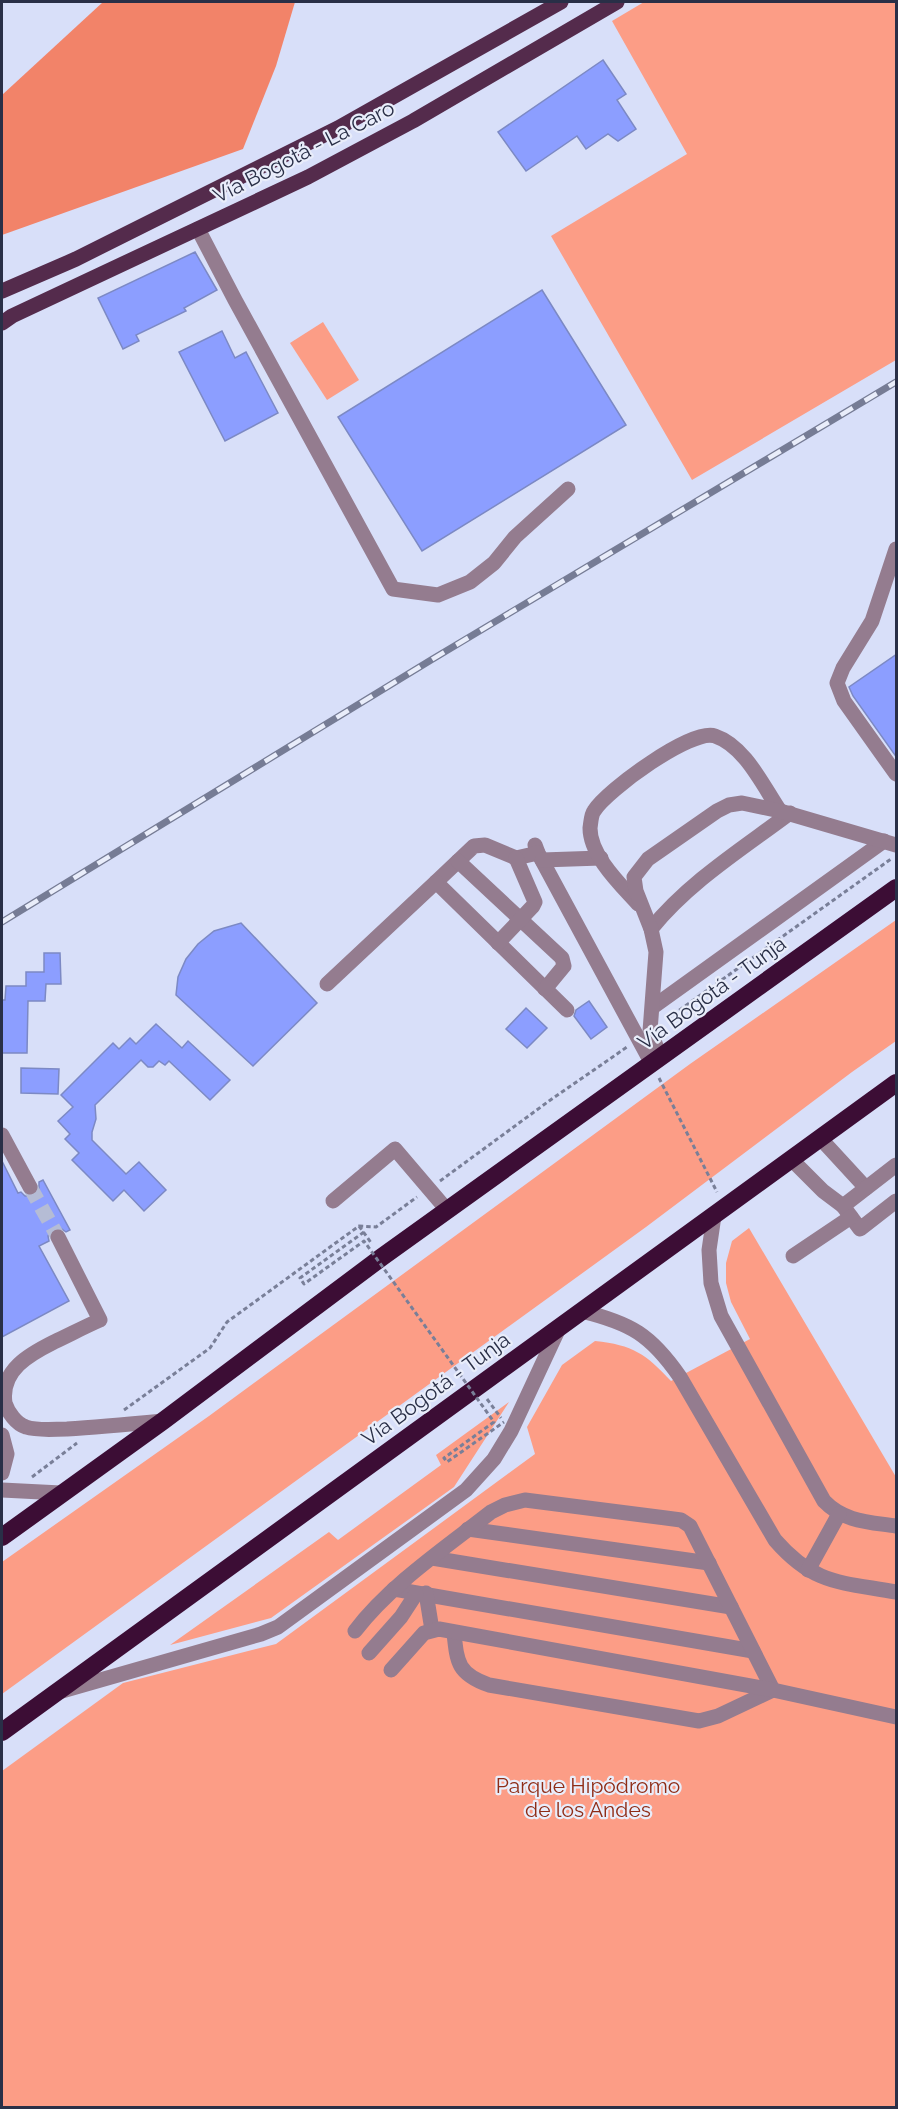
<svg xmlns="http://www.w3.org/2000/svg" width="898" height="2109" viewBox="0 0 898 2109" font-family="Raleway,sans-serif">
<rect width="100%" height="100%" fill="#d8dff9"/>
<g fill="#fc9d86">
<polygon points="644,2 896,2 896,360 692,480 551,236 687,154 612,21"/>
<polygon points="323,322 359,380 327,400 290,343"/>
<polygon points="896,920 896,1041 852,1072 646,1227 2,1694 2,1562 209,1416 690,1064"/>
<path d="M749 1228 896 1477V2107H2V1771L123 1683 276 1644 535 1454 527 1427 562 1365 595 1341C633 1345 646 1354 671 1381L750 1339 731 1302 726 1283V1263L732 1241Z"/>
<polygon points="509,1402 454,1487 271,1618 170,1645 329,1532 338,1540 441,1465 436,1455"/>
</g>
<polygon fill="#f28369" points="103,2 295,2 276,66 243,149 2,235 2,95"/>
<g fill="#8c9eff" stroke="#7c89c4" stroke-width="1.5">
<polygon points="603,60 626,94 617,100 636,129 618,141 608,134 586,149 577,136 526,171 498,132"/>
<polygon points="195,252 217,290 184,308 186,311 136,335 139,341 123,349 98,298"/>
<polygon points="542,290 626,425 422,551 338,417"/>
<polygon points="222,331 235,358 246,352 278,413 225,441 179,352"/>
<polygon points="897,654 897,758 853,696 849,687"/>
<polygon points="241,923 317,1003 253,1066 176,995 178,977 186,959 198,944 214,931"/>
<polygon points="44,953 60,953 61,984 46,984 45,1001 28,1001 27,1053 2,1053 2,1000 5,1000 6,986 26,986 26,972 44,972"/>
<polygon points="589,1001 607,1027 591,1039 574,1016 576,1010"/>
<polygon points="526,1008 547,1028 527,1048 506,1029"/>
<polygon points="156,1024 182,1048 188,1041 230,1080 210,1100 169,1061 165,1065 159,1061 153,1067 148,1067 141,1060 95,1105 96,1119 92,1132 92,1140 126,1174 139,1162 166,1190 144,1211 124,1190 113,1201 72,1160 79,1153 65,1139 70,1134 58,1121 73,1107 61,1095 113,1043 119,1049 130,1038 136,1044"/>
<polygon points="21,1068 59,1069 58,1094 21,1093"/>
<polygon points="2,1161 18,1193 21,1192 25,1196 34,1196 39,1192 39,1182 43,1180 70,1230 66,1232 59,1227 53,1229 48,1236 49,1241 39,1246 69,1301 2,1337"/>
</g>
<g fill="none" stroke-linecap="round" stroke-linejoin="round">
<polyline stroke="#b5bcd5" stroke-width="15" stroke-dasharray="15 8" stroke-linecap="butt" points="30,1187 58,1237"/>
<g stroke="#797f98" stroke-width="3" stroke-dasharray="4.5 3" stroke-linecap="butt">
<polyline points="667,1019 891,859"/>
<polyline points="659,1078 717,1192"/>
<polyline points="440,1181 549,1101 627,1047"/>
<polyline points="359,1226 372,1244"/>
<polyline points="487,1399 501,1418"/>
<polyline points="124,1410 210,1348 227,1322 359,1226 376,1227 417,1197"/>
<polyline points="32,1477 77,1443"/>
</g>
<g stroke="#947c8f" stroke-width="15">
<polyline points="198,229 235,300 393,589 438,595 470,582 494,563 515,537 568,489"/>
<polyline points="896,549 872,621 843,668 837,683 844,701 896,774"/>
<polyline points="535,845 538,853 652,1064"/>
<polyline points="538,853 516,858 485,845 474,846 436,882 567,1010"/>
<polyline points="542,860 601,858"/>
<polyline points="458,861 562,958 564,966 545,989"/>
<path d="M638 904C621 885 590 856 590 828 591 822 591 815 594 811 607 790 692 728 715 736 745 746 763 786 780 811"/>
<path d="M651 929C689 882 742 849 790 813"/>
<polyline points="498,943 533,906 535,902 516,858"/>
<polyline points="327,984 436,882"/>
<polyline points="653,1007 884,841"/>
<polyline points="661,1058 650,1031 656,952 651,929 636,891 634,877 648,859 717,811 729,805 742,803 780,811 896,845"/>
<polyline points="2,1135 30,1187"/>
<polyline points="820,1138 866,1188"/>
<polyline points="791,1159 823,1191 843,1206"/>
<polyline points="896,1165 843,1206 860,1229 896,1201"/>
<polyline points="333,1201 395,1149 447,1210"/>
<path d="M714 1216 709 1250 711 1283 721 1316 824 1501C844 1522 869 1522 896 1526"/>
<path d="M58 1237 100 1320C84 1327 69 1335 54 1342 30 1354 0 1370 5 1403 8 1412 16 1424 26 1427 38 1431 54 1429 67 1429 99 1427 131 1424 163 1421"/>
<polyline points="793,1256 851,1217"/>
<path d="M581 1311C631 1323 651 1335 680 1377L775 1540C814 1585 841 1582 896 1592"/>
<polyline points="2,1435 7,1454 2,1473"/>
<polyline points="2,1490 61,1493"/>
<polyline points="468,1529 709,1563"/>
<polyline points="432,1558 731,1607"/>
<polyline points="808,1570 839,1514"/>
<polyline points="394,1589 753,1651"/>
<polyline points="426,1593 432,1630"/>
<path d="M355 1631C390 1585 445 1548 491 1512L505 1505 525 1500 666 1518 681 1520 690 1526 773 1690 718 1716 699 1721 489 1685C458 1674 457 1663 454 1633"/>
<polyline points="369,1653 401,1617 416,1594"/>
<polyline points="391,1670 424,1633 439,1629 773,1690 896,1717"/>
<polyline points="62,1691 261,1634 278,1627 466,1490 494,1459 511,1431 559,1328"/>
</g>
<g stroke="#542b4c" stroke-width="15">
<polyline points="2,291 76,259 338,128 561,2"/>
<polyline points="2,323 12,316 308,177 413,121 617,2"/>
</g>
<g stroke="#3c0d35" stroke-width="18">
<polyline points="2,1537 163,1421 382,1257 896,888"/>
<polyline points="2,1732 896,1083"/>
</g>
<g stroke="#767c95" stroke-width="7">
<polyline id="rail" points="2,922 431,660 896,382"/>
</g>
<use href="#rail" stroke="#e9edfa" stroke-width="4.5" stroke-dasharray="14" stroke-linecap="butt"/>
<polyline stroke="#797f98" stroke-width="3" stroke-dasharray="4.5 3" stroke-linecap="butt" points="364,1232 300,1278 304,1284 364,1241 494,1422 444,1458 447,1462 504,1422"/>
</g>
<g text-anchor="middle" stroke-width="4.5" stroke-linejoin="round" paint-order="stroke">
<g font-size="21" fill="#292f47" stroke="#e9edfa">
<text transform="translate(304 152) rotate(-27)" y="7">Vía Bogotá - La Caro</text>
<text transform="translate(712 993) rotate(-36)" y="7">Vía Bogotá - Tunja</text>
<text transform="translate(436 1389) rotate(-36)" y="7">Vía Bogotá - Tunja</text>
</g>
<g font-size="21" fill="#8f2c16" stroke="#e9edfa">
<text x="588" y="1793">Parque Hipódromo<tspan x="588" dy="24">de los Andes</tspan></text>
</g>
</g>
<rect width="898" height="2109" fill="none" stroke="#292f47" stroke-width="6"/>
</svg>
